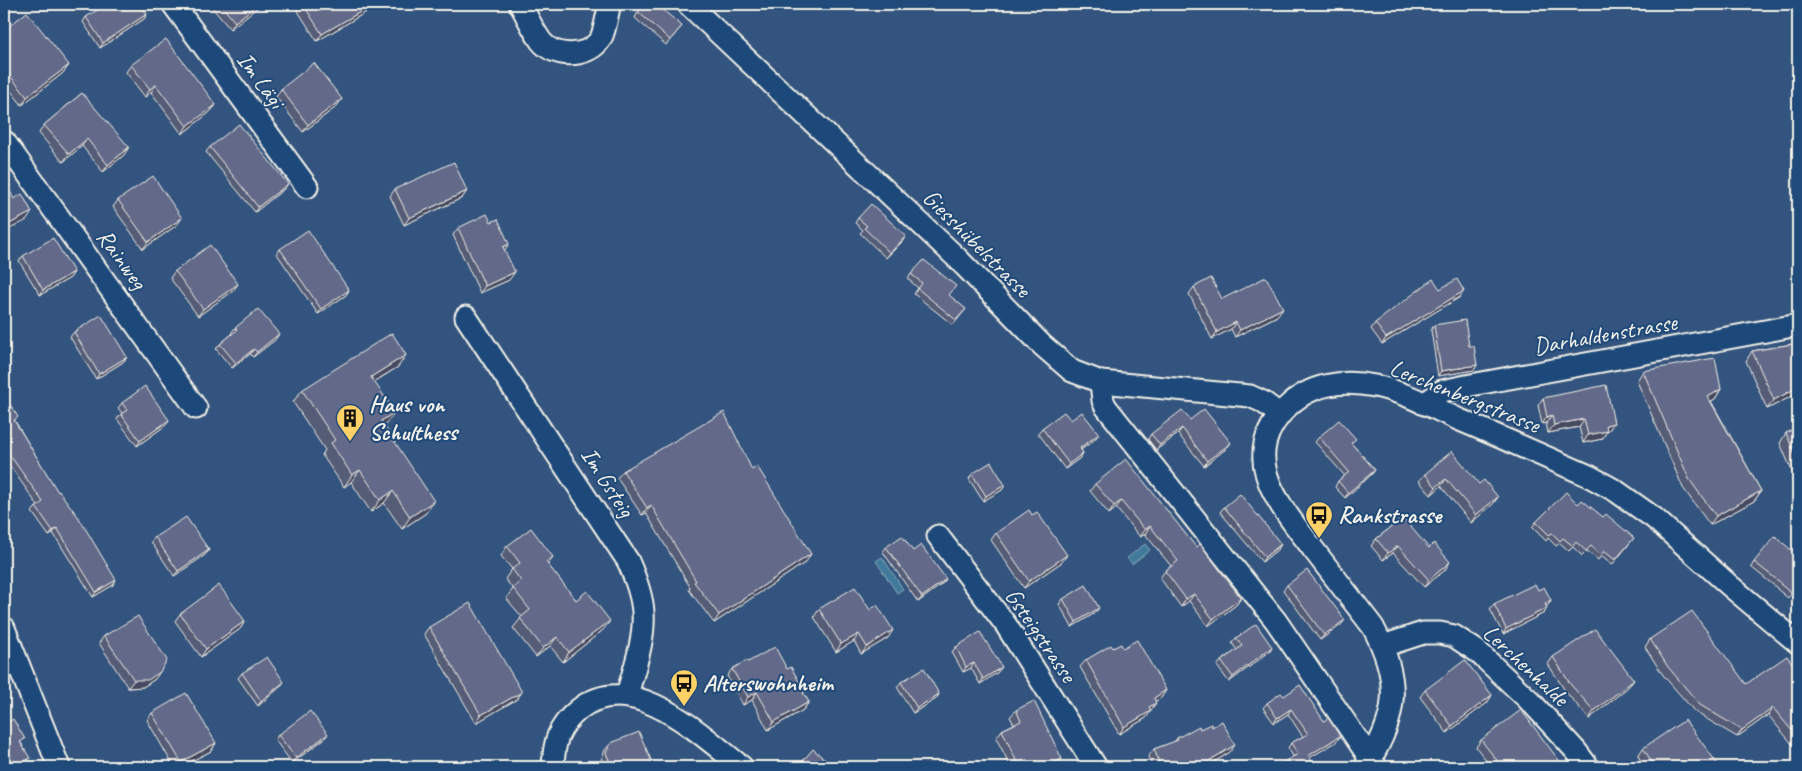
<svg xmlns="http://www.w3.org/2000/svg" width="1802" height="771" viewBox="0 0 1802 771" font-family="Caveat,sans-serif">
<rect width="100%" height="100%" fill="#33547e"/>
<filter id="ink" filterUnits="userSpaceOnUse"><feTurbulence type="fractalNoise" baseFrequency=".02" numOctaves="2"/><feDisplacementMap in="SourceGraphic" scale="10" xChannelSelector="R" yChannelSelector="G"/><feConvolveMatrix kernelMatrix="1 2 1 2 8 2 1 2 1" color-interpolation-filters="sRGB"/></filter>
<g filter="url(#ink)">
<g fill="#40799a" stroke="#88a9b9">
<polygon points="1145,544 1150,550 1132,564 1127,558"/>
<polygon points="882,557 903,589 897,593 876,561"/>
</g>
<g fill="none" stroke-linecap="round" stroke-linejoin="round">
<g stroke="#f4f1e8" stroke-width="25">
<g id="minor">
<polyline points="173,4 307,187"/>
<path d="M520 4C527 16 533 30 541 41 554 58 586 58 599 41 605 34 607 13 610 4"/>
<polyline points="688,4 957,258 1042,345 1072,371 1101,382 1250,396 1263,402 1279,414"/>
<polyline points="4,141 196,408"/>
<path d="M466 317 628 561C635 577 642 595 643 612 645 640 634 669 627 695"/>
<polyline points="1101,382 1103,401 1106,407 1276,621 1376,767"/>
<polyline points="1424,404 1442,391 1471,385 1798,325"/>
<polyline points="938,536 1006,625 1096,767"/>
<polyline points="4,628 59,767"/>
<polyline points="1383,646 1423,633 1440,633 1454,636 1478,652 1531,702 1576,751 1588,767"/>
<path d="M553 767C554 741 558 727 578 710 631 666 701 735 742 767"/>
<path d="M1365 767C1399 717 1401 680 1373 627 1353 601 1333 575 1313 549 1280 505 1236 458 1287 407 1311 383 1344 380 1375 386 1405 392 1433 408 1460 420 1503 438 1546 457 1589 476L1616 491 1654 518 1729 585 1798 643"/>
</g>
</g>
<use href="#minor" stroke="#1f4a7a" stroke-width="21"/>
</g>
<g fill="#555b76" stroke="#f4f1e8">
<polygon points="209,4 260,4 259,6 230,29"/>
<polygon points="299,4 380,4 317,41 296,8"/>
<polygon points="638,12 682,26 666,45 635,18"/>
<polygon points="147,14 144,19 100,48 83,22 86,17"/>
<polygon points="4,30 69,65 63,73 22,105 4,82"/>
<polygon points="131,65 216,105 210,112 182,134 151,92 145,97 126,72"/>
<polygon points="281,89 342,99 336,107 303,132 276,97"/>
<polygon points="82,93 124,155 103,172 82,146 63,162 39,133 44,125"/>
<polygon points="210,147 284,189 255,212 206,152"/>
<polygon points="395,189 467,191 462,198 404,225 390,196"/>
<polygon points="118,200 177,225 143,249 113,207"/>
<polygon points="858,218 903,241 886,258 860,233 863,230 855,223"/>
<polygon points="458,228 504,251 509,280 480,293 453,235"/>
<polygon points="280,249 349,290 346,295 318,314 277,254"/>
<polygon points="23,256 74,272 70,278 40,295 19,261"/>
<polygon points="175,271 233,291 198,316 170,278"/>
<polygon points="911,274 966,309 953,325 914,294 918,288 908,279"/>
<polygon points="1194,287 1222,299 1277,316 1235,337 1231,329 1212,339 1189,294"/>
<polygon points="1440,289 1460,297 1382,344 1371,329 1375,323"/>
<polygon points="1434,325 1469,346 1477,365 1474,370 1438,376 1431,330"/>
<polygon points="235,328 275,340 253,357 250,354 232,368 216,349 220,344 232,334 231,333"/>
<polygon points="74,332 127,357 123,362 96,379 70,337"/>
<polygon points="1798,343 1798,393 1767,409 1746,361 1752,351"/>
<polygon points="398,367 374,382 386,424 384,426 426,513 402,529 384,503 371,512 351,482 344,487 322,455 325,450 293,402 302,390"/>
<polygon points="1643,371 1721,389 1715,399 1711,401 1761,491 1754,501 1710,525 1683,488 1637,381"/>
<polygon points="4,395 15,421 113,585 93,597 53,533 49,536 32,512 36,507 38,506 4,457"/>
<polygon points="1543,398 1614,423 1609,430 1607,431 1602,439 1583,443 1579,427 1548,433 1546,423 1542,424 1538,405"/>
<polygon points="122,403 166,425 137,446 117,419 122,413 118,408"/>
<polygon points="1071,420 1095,439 1081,450 1083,453 1080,458 1065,469 1038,433 1042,428"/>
<polygon points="1190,420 1227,448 1204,466 1178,434 1156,450 1148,439 1151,434"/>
<polygon points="1798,427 1798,482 1794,476 1780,443 1786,433"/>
<polygon points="1319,437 1352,444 1375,470 1371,475 1345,498 1335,487 1338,481 1345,476 1315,442"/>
<polygon points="752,470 806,562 714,623 689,590 690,587 646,513 642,515 617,478 623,471"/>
<polygon points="972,474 1005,485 1002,490 983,501 969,479"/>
<polygon points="1425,474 1479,484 1498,497 1493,504 1471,523 1441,486 1431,495 1419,481"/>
<polygon points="1095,484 1196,547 1241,598 1236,605 1208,626 1189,601 1181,607 1160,578 1165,571 1171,566 1145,534 1140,537 1116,508 1109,514 1090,491"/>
<polygon points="1578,504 1603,517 1634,538 1612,565 1601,556 1598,560 1587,551 1582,556 1573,547 1569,551 1560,543 1556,546 1548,538 1546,541 1532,527 1536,522"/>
<polygon points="1224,507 1281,544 1278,549 1262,562 1220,512"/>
<polygon points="1032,515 1062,562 1024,588 991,540 996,533"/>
<polygon points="1403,518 1445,570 1424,587 1393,553 1383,560 1371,546 1376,539"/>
<polygon points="155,537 209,550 205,555 174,576 151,542"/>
<polygon points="507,546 553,557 548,565 576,600 603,630 563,662 550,646 536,657 513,628 522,617 506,598 513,589 505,579 512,569 501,556"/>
<polygon points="886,547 913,551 946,579 942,584 918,602 883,552"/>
<polygon points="1754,562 1798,585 1788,598 1777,589 1777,588 1751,567"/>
<polygon points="1287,585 1341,625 1320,640 1283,590"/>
<polygon points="1538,590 1551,600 1548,605 1546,606 1547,608 1544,613 1503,634 1490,609 1494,604"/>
<polygon points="1063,599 1095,613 1072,627 1059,604"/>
<polygon points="819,609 888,638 861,654 854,641 836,652 814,617"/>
<polygon points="180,614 245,621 240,629 201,657 175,621"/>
<polygon points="429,627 522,692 517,699 476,723 424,634"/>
<polygon points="104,636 155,679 143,687 128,688 99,643"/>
<polygon points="1236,638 1269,652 1229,682 1217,666 1221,661 1237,650 1232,643"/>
<polygon points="1650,639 1746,684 1798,672 1798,751 1768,715 1737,737 1695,712 1663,675 1645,647"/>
<polygon points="956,647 998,672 980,684 971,668 963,672 952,652"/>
<polygon points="1113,648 1123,648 1166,690 1161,698 1155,701 1146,718 1119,734 1080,667 1086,660"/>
<polygon points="1553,657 1634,680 1628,687 1589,719 1566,692 1548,664"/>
<polygon points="748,662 787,669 809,702 803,710 768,730 752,700 743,705 727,676 732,669"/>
<polygon points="242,673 280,687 258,706 238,678"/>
<polygon points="901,682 939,694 936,699 913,713 897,687"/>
<polygon points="1425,690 1492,695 1487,703 1447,733 1420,697"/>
<polygon points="1284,696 1324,721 1340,736 1336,742 1309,758 1293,756 1288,748 1291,743 1303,737 1288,714 1274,723 1263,708 1267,703"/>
<polygon points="1016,710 1062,759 1057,766 1054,767 1011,767 996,738 1002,730 1014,724 1010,717"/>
<polygon points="152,713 216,743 211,751 180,767 174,767 147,720"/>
<polygon points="4,725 22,744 26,763 20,767 4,767"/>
<polygon points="1212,727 1230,752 1206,767 1153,767 1148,757 1154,749 1174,742 1177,738 1200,729"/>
<polygon points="278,735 324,739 292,763 275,740"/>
<polygon points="1481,740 1564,767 1572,767 1491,767 1476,747"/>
<polygon points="611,743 654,767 604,767 601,760 605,750"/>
<polygon points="1643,748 1720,767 1645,767 1638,756"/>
<polygon points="801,763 830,767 798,767"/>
</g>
<g fill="#454a60" stroke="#f4f1e8">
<polygon points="258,4 260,4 259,6 230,29 235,22"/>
<polygon points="374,4 380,4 317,41 322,34"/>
<polygon points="147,14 144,19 100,48 103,43"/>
<polygon points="69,65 63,73 22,105 27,97"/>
<polygon points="156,85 151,92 145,97 150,89"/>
<polygon points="342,99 336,107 303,132 308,125"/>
<polygon points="216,105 210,112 182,134 187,126"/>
<polygon points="87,139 82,146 63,162 69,154"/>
<polygon points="129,147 124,155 103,172 108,165"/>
<polygon points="288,184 284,189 255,212 258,207"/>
<polygon points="467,191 462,198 404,225 409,218"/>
<polygon points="32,212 27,220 4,232 4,227"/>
<polygon points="182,218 177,225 143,249 148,242"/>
<polygon points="906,236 903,241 886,258 890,253"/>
<polygon points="509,244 504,251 503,247"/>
<polygon points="74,272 70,278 40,295 43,290"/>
<polygon points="515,272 509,280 480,293 485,286"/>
<polygon points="238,284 233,291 198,316 203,309"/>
<polygon points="349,290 346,295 318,314 321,309"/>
<polygon points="1464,291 1460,297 1382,344 1386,338"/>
<polygon points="1283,308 1277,316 1235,337 1240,330"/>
<polygon points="1236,322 1231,329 1212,339 1217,332"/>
<polygon points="279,334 275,340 253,357 257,352"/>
<polygon points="254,349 250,354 232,368 236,363"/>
<polygon points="406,355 398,367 362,389 371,377"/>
<polygon points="127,357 123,362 96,379 99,374"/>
<polygon points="1477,365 1474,370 1438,376 1441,371"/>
<polygon points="1798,387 1798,393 1767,409 1774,400"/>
<polygon points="1721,389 1715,399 1701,406 1708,397"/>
<polygon points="395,412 386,424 373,433 381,421"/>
<polygon points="1552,415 1546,423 1542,424 1547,417"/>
<polygon points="1584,419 1579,427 1548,433 1554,425"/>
<polygon points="169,420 166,425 137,446 140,441"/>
<polygon points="1614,423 1609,430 1600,432 1606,425"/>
<polygon points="1182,428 1178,434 1156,450 1160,445"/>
<polygon points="1607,431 1602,439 1583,443 1588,435"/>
<polygon points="1099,434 1095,439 1076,453 1080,448"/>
<polygon points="1231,443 1227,448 1204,466 1207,461"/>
<polygon points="1083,453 1080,458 1065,469 1069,464"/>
<polygon points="360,470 351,482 344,487 352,475"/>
<polygon points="1375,470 1371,475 1345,498 1348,493"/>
<polygon points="1446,479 1441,486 1431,495 1436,487"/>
<polygon points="1005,485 1002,490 983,501 986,496"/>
<polygon points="393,491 384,503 371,512 380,500"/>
<polygon points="1761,491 1754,501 1710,525 1716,516"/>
<polygon points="1498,497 1493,504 1471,523 1476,515"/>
<polygon points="434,501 426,513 402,529 410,517"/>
<polygon points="1121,501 1116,508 1109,514 1114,506"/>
<polygon points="651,505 646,513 642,515 647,508"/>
<polygon points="1150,526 1145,534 1140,537 1145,530"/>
<polygon points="57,528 53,533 49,536 53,531"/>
<polygon points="1281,544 1278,549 1262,562 1265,557"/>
<polygon points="1398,546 1393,553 1383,560 1388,553"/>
<polygon points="209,550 205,555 174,576 178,571"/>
<polygon points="811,554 806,562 714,623 719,615"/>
<polygon points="1067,555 1062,562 1024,588 1029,581"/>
<polygon points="553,557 547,566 546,562"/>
<polygon points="1450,562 1445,570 1424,587 1429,580"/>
<polygon points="946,579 942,584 918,602 922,597"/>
<polygon points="116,580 113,585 93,597 96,592"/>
<polygon points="1194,594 1189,601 1181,607 1186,599"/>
<polygon points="1241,598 1236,605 1208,626 1213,619"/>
<polygon points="1551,600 1548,605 1541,609 1545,604"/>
<polygon points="1099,608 1095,613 1072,627 1076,622"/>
<polygon points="1547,608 1544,613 1503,634 1506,629"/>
<polygon points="1345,620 1341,625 1320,640 1324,635"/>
<polygon points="245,621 240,629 201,657 206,649"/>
<polygon points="610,621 603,630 563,662 569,652"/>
<polygon points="893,630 888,638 861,654 867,647"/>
<polygon points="859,634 854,641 836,652 841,644"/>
<polygon points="557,637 550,646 536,657 543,648"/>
<polygon points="1272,647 1269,652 1229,682 1233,677"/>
<polygon points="974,663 971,668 963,672 966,667"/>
<polygon points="1002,667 998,672 980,684 983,679"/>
<polygon points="160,672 155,679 143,687 128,688 134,680"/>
<polygon points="1634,680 1628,687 1589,719 1594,711"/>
<polygon points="284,682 280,687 258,706 261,701"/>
<polygon points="1166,690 1161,698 1148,705 1154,698"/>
<polygon points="522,692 517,699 476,723 481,715"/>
<polygon points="757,692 752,700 743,705 748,697"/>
<polygon points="939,694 936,699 913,713 917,708"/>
<polygon points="1492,695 1487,703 1447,733 1452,726"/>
<polygon points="809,702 803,710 768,730 774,722"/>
<polygon points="1156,703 1151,710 1143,714 1149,707"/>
<polygon points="1773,708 1768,715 1737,737 1742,730"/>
<polygon points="1291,709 1288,714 1274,723 1277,718"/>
<polygon points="1151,711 1146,718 1119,734 1124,727"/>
<polygon points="328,734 324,739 292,763 296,758"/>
<polygon points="1340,736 1336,742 1304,761 1308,756"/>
<polygon points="216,743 211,751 180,767 177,767 181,762"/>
<polygon points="1235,745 1230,752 1206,767 1199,767"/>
<polygon points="30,758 26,763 20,767 15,767"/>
<polygon points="1062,759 1057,766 1054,767 1044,767"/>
</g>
<g fill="#636a89" stroke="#f4f1e8">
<polygon points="107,4 140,4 147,14 103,43 86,17"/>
<polygon points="220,4 258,4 235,22"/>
<polygon points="303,4 374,4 322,34"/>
<polygon points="646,4 656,4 682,26 670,40 638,12"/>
<polygon points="27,12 69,65 27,97 4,68 4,30"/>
<polygon points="166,39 216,105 187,126 156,85 150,89 131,65"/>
<polygon points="314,63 342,99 308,125 281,89"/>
<polygon points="82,93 129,147 108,165 87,139 69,154 44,125"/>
<polygon points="239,124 288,184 258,207 210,147"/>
<polygon points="454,162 467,191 409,218 395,189"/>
<polygon points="153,176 182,218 148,242 118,200"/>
<polygon points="4,180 14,199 22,194 32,212 4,227"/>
<polygon points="871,204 906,236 890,253 864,228 867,226 858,218"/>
<polygon points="487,214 491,222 498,219 509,244 503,247 515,272 485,286 458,228"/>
<polygon points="308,230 349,290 321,309 280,249"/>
<polygon points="53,238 74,272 43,290 23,256"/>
<polygon points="210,245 238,284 203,309 175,271"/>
<polygon points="924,260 956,286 949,295 966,309 956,320 918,289 922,283 911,274"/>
<polygon points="1266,277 1283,308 1240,330 1236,322 1217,332 1194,287 1211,278 1222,299"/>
<polygon points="1433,279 1440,289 1457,279 1464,291 1386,338 1375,323"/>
<polygon points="258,309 279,334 257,352 254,349 236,363 220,344 237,330 235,328"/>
<polygon points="101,315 127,357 99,374 74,332"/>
<polygon points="1465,320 1469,346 1474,346 1477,365 1441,371 1434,325"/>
<polygon points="392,333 406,355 371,377 395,412 381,421 434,501 410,517 393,491 380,500 360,470 352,475 331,443 335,440 302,390"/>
<polygon points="1798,343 1798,387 1774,400 1752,351"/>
<polygon points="1715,358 1721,389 1708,397 1761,491 1716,516 1689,479 1643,371"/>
<polygon points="1606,385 1614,423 1606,425 1607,431 1588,435 1584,419 1554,425 1552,415 1547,417 1543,398"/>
<polygon points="145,386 169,420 140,441 121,414 127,410 122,403"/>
<polygon points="4,395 18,417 14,420 58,492 59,491 79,518 116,580 96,592 57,528 53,531 36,507 43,502 4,447"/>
<polygon points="1204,409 1231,443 1207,461 1182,428 1160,445 1151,434 1182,410 1190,420"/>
<polygon points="724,412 752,470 757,466 811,554 719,615 694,582 696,581 651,505 647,508 623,471"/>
<polygon points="1064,412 1071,420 1082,412 1099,434 1080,448 1083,453 1069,464 1042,428"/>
<polygon points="1339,420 1356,439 1351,443 1375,470 1348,493 1338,481 1349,472 1319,437"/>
<polygon points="1798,427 1798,462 1786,433"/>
<polygon points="1452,451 1479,484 1484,480 1498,497 1476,515 1446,479 1436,487 1425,474"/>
<polygon points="1126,459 1196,547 1200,544 1241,598 1213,619 1194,594 1186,599 1165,571 1178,561 1150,526 1145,530 1121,501 1114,506 1095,484"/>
<polygon points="991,462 1005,485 986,496 972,474"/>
<polygon points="1566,492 1578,504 1582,500 1603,517 1606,514 1634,538 1615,560 1604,551 1601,555 1591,546 1586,551 1576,542 1573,546 1563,538 1560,541 1552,533 1549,535 1536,522"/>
<polygon points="1240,494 1281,544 1265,557 1224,507"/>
<polygon points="1029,510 1032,515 1037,512 1067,555 1029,581 996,533"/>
<polygon points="186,517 209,550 178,571 155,537"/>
<polygon points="1403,518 1429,548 1434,543 1450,562 1429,580 1398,546 1388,553 1376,539"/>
<polygon points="531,528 553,557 546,562 576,600 587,591 610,621 569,652 557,637 543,648 520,618 530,610 513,588 521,581 512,569 520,563 507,546"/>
<polygon points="902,536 913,551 921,545 946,579 922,597 886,547"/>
<polygon points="1775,536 1798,556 1798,584 1791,593 1780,584 1781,583 1754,562"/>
<polygon points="1307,570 1345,620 1324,635 1287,585"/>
<polygon points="1535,584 1538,590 1544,587 1551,600 1545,604 1547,608 1506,629 1494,604"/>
<polygon points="219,585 245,621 206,649 180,614"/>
<polygon points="1086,585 1099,608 1076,622 1063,599"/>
<polygon points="855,587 870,610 877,605 893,630 867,647 859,634 841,644 819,609"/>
<polygon points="470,603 522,692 481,715 429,627"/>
<polygon points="1692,611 1746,684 1787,656 1798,672 1798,738 1773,708 1742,730 1700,705 1668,667 1650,639"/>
<polygon points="138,616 167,660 160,672 148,680 134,680 104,636"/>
<polygon points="1256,624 1272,647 1233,677 1221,661 1242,646 1236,638"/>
<polygon points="1595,629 1634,680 1594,711 1571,685 1553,657"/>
<polygon points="980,632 1002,667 983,679 974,663 966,667 956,647"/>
<polygon points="1137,640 1166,690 1154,698 1156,703 1149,707 1151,711 1124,727 1086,660 1111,645 1113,648 1121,644 1123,648"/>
<polygon points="775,647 787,669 791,667 805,692 803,693 809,702 774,722 757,692 748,697 732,669 747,660 748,662"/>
<polygon points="267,657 284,682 261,701 242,673"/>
<polygon points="1465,660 1492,695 1452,726 1425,690"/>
<polygon points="924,668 939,694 917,708 901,682"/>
<polygon points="1300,685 1324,721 1328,718 1340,736 1308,756 1317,767 1274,767 1298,754 1291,743 1308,734 1291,709 1277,718 1267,703 1281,693 1284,696"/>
<polygon points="186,693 216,743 181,762 152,713"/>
<polygon points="1034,701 1062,759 1044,767 1019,767 1002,730 1021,721 1016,710"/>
<polygon points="1521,710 1564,767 1569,764 1572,767 1502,767 1481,740"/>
<polygon points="310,711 328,734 296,758 278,735"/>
<polygon points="13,719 25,739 20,742 30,758 15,767 10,767 4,757 4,725"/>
<polygon points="1685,720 1720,767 1655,767 1643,748"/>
<polygon points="1222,721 1235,745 1199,767 1161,767 1154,749 1178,740 1177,738 1199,726 1200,729 1211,724 1212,727"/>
<polygon points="639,732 654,767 612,767 606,753 611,743"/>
<polygon points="813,749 831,765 829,767 805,767 801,763"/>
<polygon points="356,762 360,767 348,767"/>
</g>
</g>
<defs>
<g id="building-pin" transform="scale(1.4375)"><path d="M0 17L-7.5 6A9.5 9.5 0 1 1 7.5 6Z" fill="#ffd166" stroke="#1f4a7a"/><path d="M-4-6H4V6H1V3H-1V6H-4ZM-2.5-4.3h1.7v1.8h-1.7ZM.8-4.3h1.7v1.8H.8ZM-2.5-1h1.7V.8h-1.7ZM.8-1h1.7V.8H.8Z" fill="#111"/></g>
<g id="bus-pin" transform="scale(1.4375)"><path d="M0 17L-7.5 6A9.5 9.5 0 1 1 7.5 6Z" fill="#ffd166" stroke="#1f4a7a"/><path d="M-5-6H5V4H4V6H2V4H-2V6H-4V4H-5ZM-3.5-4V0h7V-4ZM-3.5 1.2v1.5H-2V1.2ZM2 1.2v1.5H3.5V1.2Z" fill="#111"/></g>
</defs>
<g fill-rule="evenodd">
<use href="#building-pin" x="350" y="418"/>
<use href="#bus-pin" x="1319" y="515"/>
<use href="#bus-pin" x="684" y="683"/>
</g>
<g text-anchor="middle" stroke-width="4" stroke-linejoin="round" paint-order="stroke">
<g font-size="24" fill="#f4f1e8" stroke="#1f4a7a">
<text transform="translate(261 80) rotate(54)" y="8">Im Lägi</text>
<text transform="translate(977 243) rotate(45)" y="8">Giesshübelstrasse</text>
<text transform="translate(122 259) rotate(54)" y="8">Rainweg</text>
<text transform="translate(1605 334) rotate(-10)" y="8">Darhaldenstrasse</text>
<text transform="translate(1465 396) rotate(22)" y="8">Lerchenbergstrasse</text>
<text transform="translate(608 482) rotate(57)" y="8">Im Gsteig</text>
<text transform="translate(1041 635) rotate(56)" y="8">Gsteigstrasse</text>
<text transform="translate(1526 665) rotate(43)" y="8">Lerchenhalde</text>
</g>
<g font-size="24" font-weight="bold" fill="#f4f1e8" stroke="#1f4a7a" text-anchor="start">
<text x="369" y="412">Haus von<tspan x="369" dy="28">Schulthess</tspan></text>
<text x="1338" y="523">Rankstrasse</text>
<text x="703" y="691">Alterswohnheim</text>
</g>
</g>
<rect width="1802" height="771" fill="none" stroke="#1f4a7a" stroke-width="20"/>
<rect x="10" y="10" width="1782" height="751" fill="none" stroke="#f4f1e8" stroke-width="2" filter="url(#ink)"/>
</svg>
